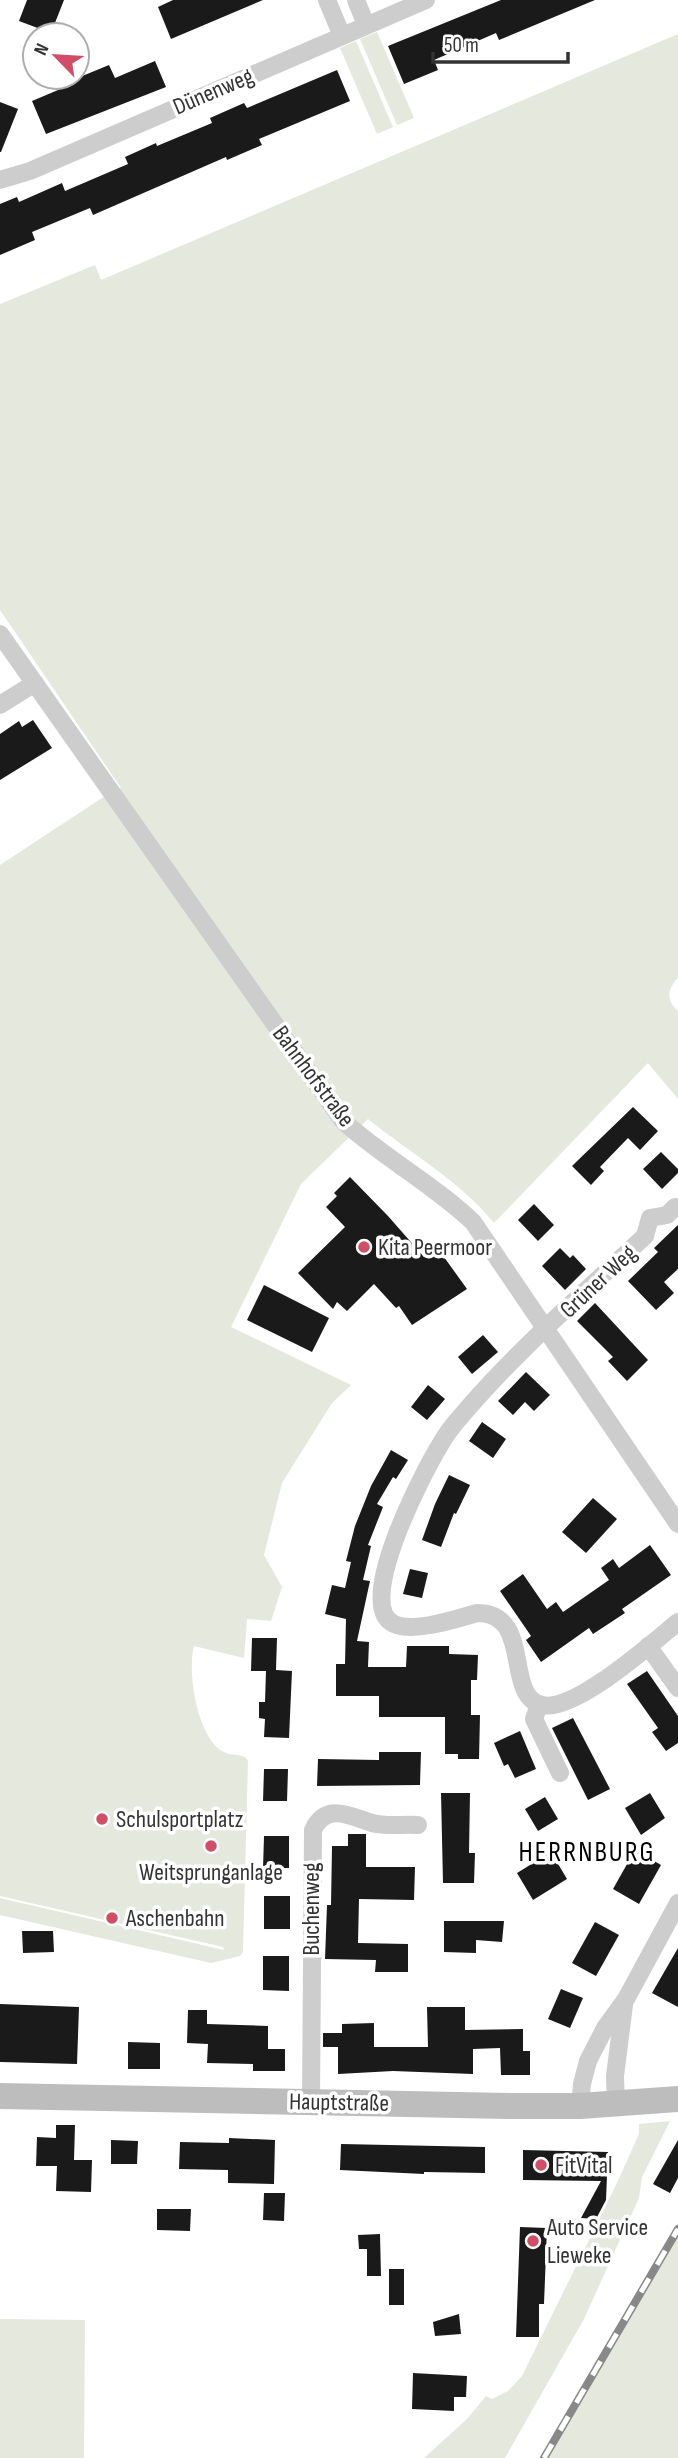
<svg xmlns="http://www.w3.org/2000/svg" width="678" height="2458" viewBox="0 0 678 2458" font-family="'Sofia Sans Condensed',sans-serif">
<rect width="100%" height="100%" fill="#fff"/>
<g fill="#e4e8dd">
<polygon points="377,32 414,118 397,125 360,39"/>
<path d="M678 34V978C667 989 666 1001 678 1011V1099L648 1063 494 1223C460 1181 410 1153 368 1119L301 1184 231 1327 351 1385 332 1403 282 1483 264 1555 282 1587 271 1621 247 1619 244 1658 194 1646C187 1672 197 1732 219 1749 226 1755 236 1754 245 1757L248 1761 243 1952 240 1956 211 1963 0 1915V1898L224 1950 223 1947 0 1896V865L105 796 121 788 0 610V304L95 265 101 280Z"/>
<polygon points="356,41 393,127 377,134 340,48"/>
<polygon points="670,2121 642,2177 639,2198 584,2319 505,2458 424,2458 468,2418 486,2396 492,2399 508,2391 522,2376 617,2183 639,2134 639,2124"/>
<polygon points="678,2229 678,2458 544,2458"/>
<polygon points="0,2319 85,2320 84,2458 0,2458"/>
</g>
<g fill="#1a1a1a">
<polygon points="27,0 64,0 51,33 19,21"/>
<polygon points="173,0 263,0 171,39 158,7"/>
<polygon points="501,0 595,0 499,40 496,33 434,60 438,70 404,84 388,46"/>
<polygon points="155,61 166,87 46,134 32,101 77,82 75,79 109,65 115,78"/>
<polygon points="337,70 350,101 259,139 262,145 227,160 226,157 93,215 90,208 32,232 35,240 0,255 0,204 17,197 19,202 62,183 65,191 128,164 125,157 156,143 157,146 212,123 210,118 244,103 247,108"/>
<polygon points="0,102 18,109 1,152 0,152"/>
<polygon points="33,720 52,748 0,780 0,734 19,721 22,727"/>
<polygon points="633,1107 658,1131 640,1150 628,1138 600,1167 604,1171 591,1185 572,1166"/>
<polygon points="661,1152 678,1169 678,1173 662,1189 643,1169"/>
<polygon points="350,1177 388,1216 424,1257 435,1247 447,1254 444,1257 467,1289 412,1325 399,1306 396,1308 374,1284 347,1311 337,1302 333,1309 298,1273 345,1227 326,1207 337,1196 334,1193"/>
<polygon points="534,1204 554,1225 538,1241 518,1220"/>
<polygon points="678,1225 678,1269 664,1282 674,1293 656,1310 628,1281 658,1252 654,1248"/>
<polygon points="560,1248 570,1258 573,1255 586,1269 565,1290 542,1266"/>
<polygon points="264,1285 329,1318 312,1352 247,1320"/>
<polygon points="595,1303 648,1360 627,1381 608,1361 613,1357 577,1321"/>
<polygon points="483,1335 498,1352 472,1374 458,1357"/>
<polygon points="526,1372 550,1395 534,1411 525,1402 513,1415 498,1401"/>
<polygon points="428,1385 445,1399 427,1420 411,1407"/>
<polygon points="482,1422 506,1439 493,1458 469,1441"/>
<polygon points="391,1450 408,1460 396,1479 393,1477 377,1504 383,1507 368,1545 371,1546 363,1580 370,1581 357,1641 369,1642 368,1667 406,1667 407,1646 449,1646 449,1654 478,1655 477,1680 471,1680 471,1715 480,1715 479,1759 458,1759 458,1754 445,1754 445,1717 379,1717 379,1696 336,1696 336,1664 345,1664 346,1619 325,1614 332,1585 345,1588 351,1562 346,1561 355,1526 371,1486"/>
<polygon points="449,1475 470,1485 456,1514 454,1513 441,1547 422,1540 435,1504"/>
<polygon points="593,1498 617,1519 586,1553 562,1532"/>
<polygon points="650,1545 671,1575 622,1609 625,1613 593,1634 589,1628 541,1662 526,1640 531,1636 500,1591 523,1574 547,1609 556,1602 563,1612 609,1580 601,1568 613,1559 619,1568"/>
<polygon points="410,1569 428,1573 422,1598 403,1594"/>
<polygon points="252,1638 277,1638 276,1670 292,1671 289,1738 264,1737 265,1719 259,1718 259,1702 265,1702 266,1671 251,1671"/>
<polygon points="647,1671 678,1716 678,1743 666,1751 652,1732 658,1728 627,1684"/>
<polygon points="573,1718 610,1789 588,1800 552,1728"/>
<polygon points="520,1731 536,1769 515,1778 508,1764 504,1766 494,1743"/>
<polygon points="379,1752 421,1752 420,1785 317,1786 318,1759 379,1760"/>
<polygon points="264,1769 288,1769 287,1801 263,1801"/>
<polygon points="441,1793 470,1793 469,1853 475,1853 474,1883 443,1883"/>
<polygon points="650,1793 665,1818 641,1835 625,1808"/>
<polygon points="545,1797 558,1819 538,1831 525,1809"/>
<polygon points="348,1834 366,1834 366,1867 415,1867 414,1900 359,1899 358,1943 408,1944 408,1972 375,1972 376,1960 325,1959 327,1905 331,1905 332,1846 348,1846"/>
<polygon points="264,1836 289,1836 289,1868 263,1868"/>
<polygon points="635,1850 661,1865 639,1904 613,1889"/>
<polygon points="551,1852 567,1879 533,1900 517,1873"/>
<rect x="264" y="1896" width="26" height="33"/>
<polygon points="444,1921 504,1921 502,1942 476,1940 476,1953 444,1952"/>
<polygon points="595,1922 619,1935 596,1976 572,1963"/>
<polygon points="22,1931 53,1931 54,1952 23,1953"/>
<polygon points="678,1948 678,2007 652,1993"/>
<polygon points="263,1956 289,1956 289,1991 263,1990"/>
<polygon points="561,1989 583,1998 570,2028 548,2019"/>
<polygon points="0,2004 79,2007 77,2064 0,2062"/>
<polygon points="427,2007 465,2007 465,2030 523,2029 523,2051 530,2051 530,2075 501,2075 500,2048 473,2049 473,2074 393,2071 338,2074 338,2047 323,2047 323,2033 342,2033 342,2024 374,2023 374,2047 428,2047"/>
<polygon points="188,2010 207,2010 207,2024 268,2026 268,2049 285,2049 285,2071 253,2071 253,2064 207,2063 208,2044 187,2043"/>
<polygon points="128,2042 160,2043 160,2069 128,2069"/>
<polygon points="56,2125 75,2125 74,2160 92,2160 91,2192 56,2191 57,2166 36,2166 37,2137 56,2138"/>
<polygon points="229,2138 275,2140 274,2184 228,2183 228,2170 179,2169 180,2142 229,2143"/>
<polygon points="111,2140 138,2141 137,2164 111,2164"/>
<polygon points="678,2140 678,2178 670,2193 653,2184"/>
<polygon points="341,2144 485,2147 485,2173 424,2172 424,2174 340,2170"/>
<polygon points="523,2150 608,2152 606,2200 596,2219 581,2218 601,2181 523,2180"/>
<polygon points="264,2193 285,2193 284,2221 263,2220"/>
<polygon points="157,2209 191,2209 190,2231 157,2230"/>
<polygon points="520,2227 547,2228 544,2304 539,2304 539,2337 516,2337"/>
<polygon points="380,2234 381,2276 367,2276 367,2249 359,2249 358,2235"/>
<rect x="389" y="2269" width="15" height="36"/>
<polygon points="459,2314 461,2334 435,2336 433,2322"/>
<polygon points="413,2373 467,2376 466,2397 454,2397 454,2411 412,2409"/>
</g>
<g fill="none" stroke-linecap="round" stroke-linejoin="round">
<g stroke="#cdcdcd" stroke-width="18">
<polyline points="327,0 342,36"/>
<polyline points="356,0 366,25"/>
<polyline points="0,180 30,171 426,0"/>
<path d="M0 634 343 1121C384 1158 433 1184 473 1222L678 1524"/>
<polyline points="0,705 35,683"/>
<path d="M675 1207 667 1215 650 1218 645 1236C583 1294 517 1350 462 1415 454 1424 446 1434 440 1445 424 1471 353 1606 394 1624 414 1633 456 1619 477 1613 534 1613 503 1696 542 1705 574 1713 652 1643 678 1622"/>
<polyline points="648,1646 678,1688"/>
<polyline points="539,1705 534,1719 560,1773"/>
<path d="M311 2102 313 1830C326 1802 350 1816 372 1823 386 1827 404 1824 418 1825"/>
<polyline points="616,2104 615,2076 624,2005"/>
<polyline points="580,2106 582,2084 588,2061 605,2028 626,1999 678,1903"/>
</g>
<polyline stroke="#bdbdbd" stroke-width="26" points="0,2096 509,2106 580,2106 678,2099"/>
<g stroke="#888" stroke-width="8">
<polyline id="rail" points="544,2458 678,2229"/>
</g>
<use href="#rail" stroke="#fff" stroke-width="5" stroke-dasharray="16" stroke-linecap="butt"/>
</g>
<g fill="#d14e66" stroke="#fff" stroke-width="2.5">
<circle cx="364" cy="1247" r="7"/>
<circle cx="102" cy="1819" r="7"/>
<circle cx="211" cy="1846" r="7"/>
<circle cx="112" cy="1918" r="7"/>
<circle cx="541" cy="2165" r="7"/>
<circle cx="533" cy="2241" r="7"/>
</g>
<g text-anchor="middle" stroke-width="7" stroke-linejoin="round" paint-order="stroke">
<g font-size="24" fill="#333" stroke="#fff">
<text transform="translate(213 91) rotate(-23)" y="8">Dünenweg</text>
<text transform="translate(314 1076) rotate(53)" y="8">Bahnhofstraße</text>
<text transform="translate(598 1281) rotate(-43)" y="8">Grüner Weg</text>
<text transform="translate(311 1909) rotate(-90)" y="8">Buchenweg</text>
<text transform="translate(339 2102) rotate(1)" y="8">Hauptstraße</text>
</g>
<g font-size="24" fill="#333" stroke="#fff" text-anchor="start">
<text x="378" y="1255">Kita Peermoor</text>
<text x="116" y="1827">Schulsportplatz</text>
<text x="211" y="1880" text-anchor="middle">Weitsprunganlage</text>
<text x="126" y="1926">Aschenbahn</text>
<text x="555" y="2173">FitVital</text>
<text x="547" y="2235">Auto Service<tspan x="547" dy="28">Lieweke</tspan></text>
</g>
<g font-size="28" letter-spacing="2" fill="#000" stroke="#fff">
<text x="587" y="1861">HERRNBURG</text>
</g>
</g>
<g transform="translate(56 56) rotate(295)"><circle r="33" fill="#ffffff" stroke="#adadad" stroke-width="2"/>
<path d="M0-5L12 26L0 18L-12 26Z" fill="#d14e66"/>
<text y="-10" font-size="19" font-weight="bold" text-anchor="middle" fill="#333333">N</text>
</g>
<path d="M433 52v10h135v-10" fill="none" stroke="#333333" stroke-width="3.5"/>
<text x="444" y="52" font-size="21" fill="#333333" stroke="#ffffff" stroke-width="5" paint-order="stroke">50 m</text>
</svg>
